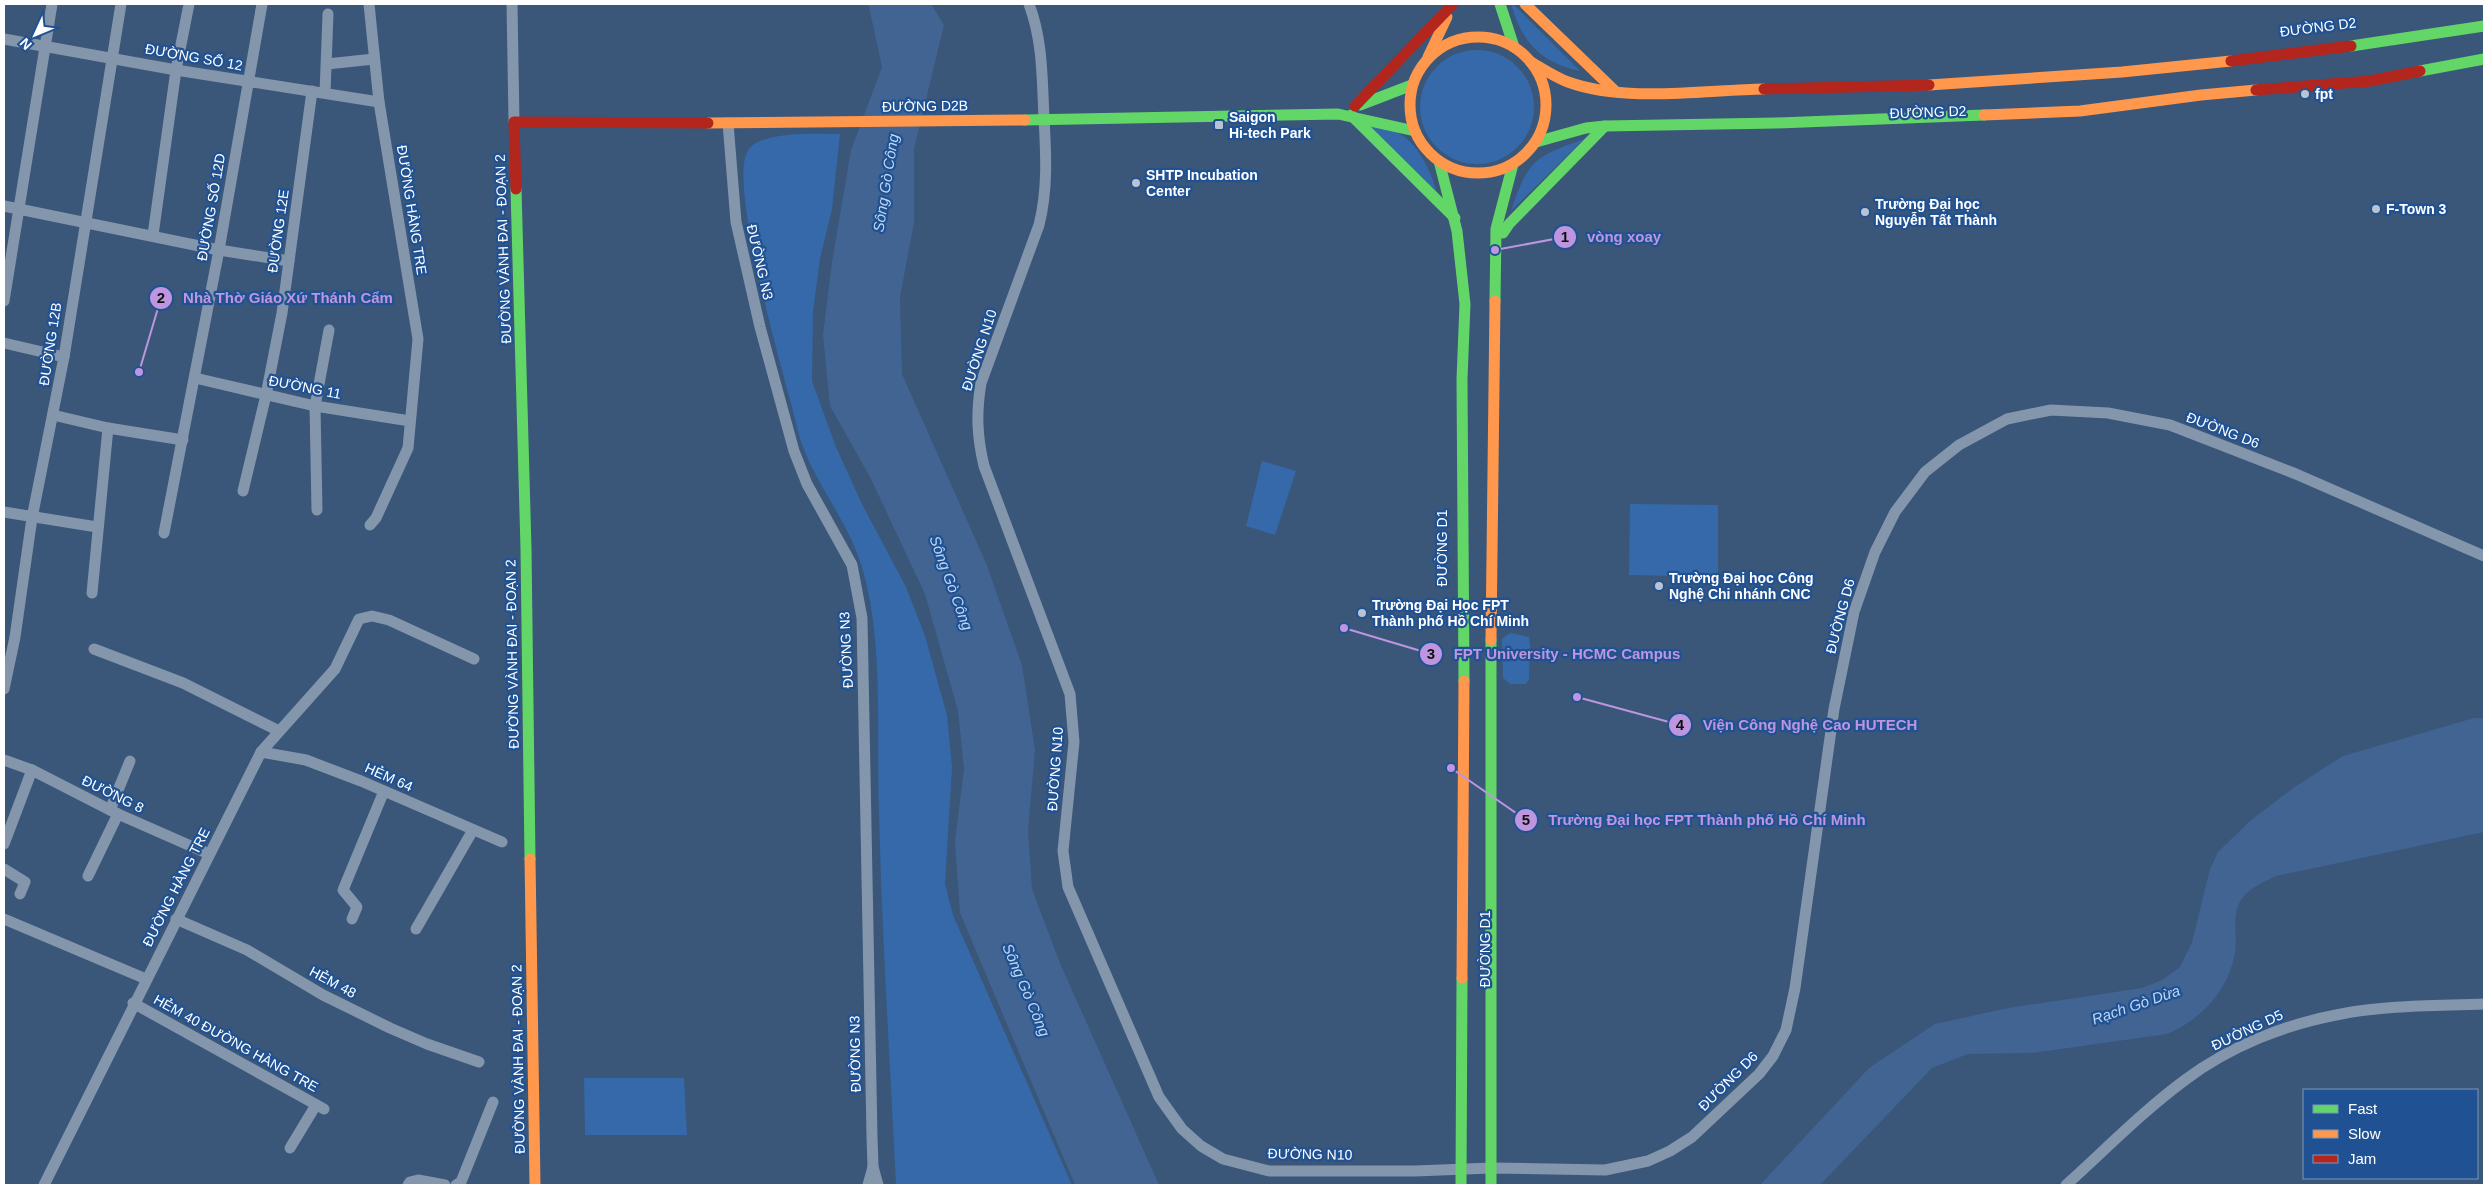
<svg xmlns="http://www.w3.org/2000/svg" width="2488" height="1189" viewBox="0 0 2488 1189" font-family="Arial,sans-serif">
<rect width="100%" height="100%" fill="#3a5679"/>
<g fill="#3569a9">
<path d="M1511 4H1513L1580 71C1541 63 1521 41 1511 4Z"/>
<circle cx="1477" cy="107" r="57"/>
<path d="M1366 124C1377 127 1391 129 1400 134 1419 145 1432 173 1437 193Z"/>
<path d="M840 134 832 209 820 259 813 312 812 381 836 447 862 504 906 587 925 636 947 715 952 767 945 884 953 915 1072 1185H896C890 1062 882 938 879 814 876 734 885 637 860 561 846 520 818 486 803 447 797 431 794 413 789 396 778 354 730 186 747 152 758 130 818 134 840 134Z"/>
<path d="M1584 139 1511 211C1528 160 1534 157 1584 139Z"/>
<polygon points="1262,461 1296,471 1275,535 1246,526"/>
<polygon points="1630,504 1718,505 1718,577 1629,575"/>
<polygon points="1510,633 1529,637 1530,646 1529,679 1526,684 1510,684 1503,678 1502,639"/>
<polygon points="584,1078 684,1078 687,1135 585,1135"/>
</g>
<g fill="#416492">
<polygon points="866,4 931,4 944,25 914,149 914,223 900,297 902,374 986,563 1022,665 1035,750 1028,831 1032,889 1060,963 1159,1185 1075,1185 960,913 955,841 964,769 958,711 925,594 870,477 830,406 823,335 832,262 851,150 882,67 869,7"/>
<path d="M2474 718H2484V832L2276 876C2265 882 2248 888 2241 900 2231 915 2238 936 2235 953 2228 991 2202 1019 2167 1034L2033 1053 1968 1054 1932 1068 1820 1185H1760L1869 1068 1935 1024 2008 1008 2142 988 2162 980 2180 967 2192 942 2210 869 2218 852 2251 820 2296 786 2343 756Z"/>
</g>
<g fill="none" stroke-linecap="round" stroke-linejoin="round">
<g stroke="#8396ac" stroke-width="11">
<polyline points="369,4 379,102 418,339 408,448 376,518 370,525"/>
<polyline points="512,4 514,122"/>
<path d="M1029 4C1043 41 1042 79 1044 118 1046 154 1048 189 1039 225L981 383C976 413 977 437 984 466L1070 694 1074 742 1063 851 1068 887 1159 1097 1182 1129 1201 1146 1223 1159 1269 1171H1415L1491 1168 1605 1170 1648 1161 1670 1151 1692 1137 1759 1074 1773 1056 1786 1030 1795 988 1834 709 1854 612 1875 552 1895 512 1925 472 1959 445 2007 419 2051 410 2108 413 2170 425 2296 474 2484 556"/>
<polyline points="4,39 176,70 379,102"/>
<polyline points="327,64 374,59"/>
<polyline points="325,93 328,14"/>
<polyline points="728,123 736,222 760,327 794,451 807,484 852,565 862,618 872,1137 873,1167 878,1185"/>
<polyline points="4,206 219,250 289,261"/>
<polyline points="153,235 176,70 189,4"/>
<polyline points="4,301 52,4"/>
<polyline points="4,343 64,357"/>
<polyline points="195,378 315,406 410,421"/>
<polyline points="53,415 108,428 183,440"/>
<polyline points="243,491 266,395 282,313 312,91"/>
<polyline points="317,510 315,406 329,330"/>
<polyline points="4,512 97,527"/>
<polyline points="164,533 219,250 262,4"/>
<polyline points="92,593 108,428"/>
<polyline points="94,649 183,683 279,731"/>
<polyline points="4,689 15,637 32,518 64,357 121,4"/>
<polyline points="261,752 306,760 361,781 502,842"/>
<polyline points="4,760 32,770 118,814 209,854"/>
<polyline points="110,810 130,761"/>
<polyline points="4,844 32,770"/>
<polyline points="4,869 25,882 20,894"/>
<polyline points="88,876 118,814"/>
<polyline points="4,919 146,979"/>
<polyline points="176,919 247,950 323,995 390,1028 427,1044 479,1062"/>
<polyline points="352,919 357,907 343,890 384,791"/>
<polyline points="416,929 473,830"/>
<polyline points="133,1003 324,1109"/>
<polyline points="290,1148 316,1105"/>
<polyline points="44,1185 261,752 335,669 359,619 372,616 389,620 474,659"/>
<polyline points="408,1185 410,1182 418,1180 445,1185"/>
<polyline points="456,1185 461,1182 493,1102"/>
<polyline points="868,1185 873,1167"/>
<path d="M2066 1185C2105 1150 2143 1111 2185 1080 2230 1046 2286 1024 2341 1014 2388 1005 2437 1006 2484 1004"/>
</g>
<g stroke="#63d668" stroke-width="11">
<polyline points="1500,4 1514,47"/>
<polyline points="2351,46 2484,26"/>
<polyline points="2420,71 2484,59"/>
<polyline points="1360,105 1412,85"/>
<polyline points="1351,115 1455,218"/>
<polyline points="1025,120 1338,114 1415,131"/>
<polyline points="1536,142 1586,128 1605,126 1776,123 1984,115"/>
<polyline points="1439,161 1457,231 1465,304 1462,379 1464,681"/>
<polyline points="516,189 526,549 530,859"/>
<polyline points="1503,233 1509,224 1605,126"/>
<polyline points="1495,301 1496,229 1513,164"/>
<polyline points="1491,640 1491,1185"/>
<polyline points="1461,1185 1462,978"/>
</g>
<g stroke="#ff974d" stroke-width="11">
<polyline points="1525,4 1615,91"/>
<circle cx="1478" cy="105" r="68"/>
<polyline points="1428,57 1447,17"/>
<path d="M1531 62C1543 69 1555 77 1568 82 1626 103 1704 90 1764 89"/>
<polyline points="1929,85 2122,72 2231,61"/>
<polyline points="1984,115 2080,111 2201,95 2256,90"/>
<polyline points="708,123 1025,120"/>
<polyline points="1491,640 1495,301"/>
<polyline points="530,859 535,1185"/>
<polyline points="1462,978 1464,681"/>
</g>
<g stroke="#b3261e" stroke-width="11">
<polyline points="2231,61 2351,46"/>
<polyline points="1764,89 1929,85"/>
<polyline points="2256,90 2370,81 2420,71"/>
<polyline points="1355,106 1453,4"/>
<polyline points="516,189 514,122 708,123"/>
</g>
</g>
<g fill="#bac4d0" stroke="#205293" stroke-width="2">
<circle cx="2305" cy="94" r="5"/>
<rect x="1214" y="120" width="10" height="10" rx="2.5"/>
<circle cx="1136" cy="183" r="5"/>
<circle cx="2376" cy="209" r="5"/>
<circle cx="1865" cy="212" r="5"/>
<circle cx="1659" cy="586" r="5"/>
<circle cx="1362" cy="613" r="5"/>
</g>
<g text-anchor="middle" stroke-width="4.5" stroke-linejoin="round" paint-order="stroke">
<g font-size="14" fill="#fff" stroke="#205293">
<text transform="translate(2318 27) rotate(-7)" y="5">ĐƯỜNG D2</text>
<text transform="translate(194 57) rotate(10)" y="5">ĐƯỜNG SỐ 12</text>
<text transform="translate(925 106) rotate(-1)" y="5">ĐƯỜNG D2B</text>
<text transform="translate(1928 112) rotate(-2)" y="5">ĐƯỜNG D2</text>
<text transform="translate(211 207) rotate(-80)" y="5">ĐƯỜNG SỐ 12D</text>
<text transform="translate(412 210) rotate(81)" y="5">ĐƯỜNG HÀNG TRE</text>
<text transform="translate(278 231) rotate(-82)" y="5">ĐƯỜNG 12E</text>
<text transform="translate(503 249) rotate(-92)" y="5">ĐƯỜNG VÀNH ĐAI - ĐOẠN 2</text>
<text transform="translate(760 262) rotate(77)" y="5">ĐƯỜNG N3</text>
<text transform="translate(50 344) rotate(-81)" y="5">ĐƯỜNG 12B</text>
<text transform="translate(979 350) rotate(-72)" y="5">ĐƯỜNG N10</text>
<text transform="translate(305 387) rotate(11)" y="5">ĐƯỜNG 11</text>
<text transform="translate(2223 430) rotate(21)" y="5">ĐƯỜNG D6</text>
<text transform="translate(1442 548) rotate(-90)" y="5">ĐƯỜNG D1</text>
<text transform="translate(1840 616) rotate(-75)" y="5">ĐƯỜNG D6</text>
<text transform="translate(846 650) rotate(-93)" y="5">ĐƯỜNG N3</text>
<text transform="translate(512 654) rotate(-91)" y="5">ĐƯỜNG VÀNH ĐAI - ĐOẠN 2</text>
<text transform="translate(1055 769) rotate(-86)" y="5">ĐƯỜNG N10</text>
<text transform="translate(389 777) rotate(24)" y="5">HẺM 64</text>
<text transform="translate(113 794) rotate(26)" y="5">ĐƯỜNG 8</text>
<text transform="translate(176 887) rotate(-63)" y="5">ĐƯỜNG HÀNG TRE</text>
<text transform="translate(1485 949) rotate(-90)" y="5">ĐƯỜNG D1</text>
<text transform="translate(333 982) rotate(28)" y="5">HẺM 48</text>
<text transform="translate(2247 1030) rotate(-25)" y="5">ĐƯỜNG D5</text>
<text transform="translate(236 1043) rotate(29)" y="5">HẺM 40 ĐƯỜNG HÀNG TRE</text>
<text transform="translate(855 1054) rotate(-91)" y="5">ĐƯỜNG N3</text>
<text transform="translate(518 1059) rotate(-91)" y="5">ĐƯỜNG VÀNH ĐAI - ĐOẠN 2</text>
<text transform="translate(1728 1081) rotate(-45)" y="5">ĐƯỜNG D6</text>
<text transform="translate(1310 1154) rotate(1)" y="5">ĐƯỜNG N10</text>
</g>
<g font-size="14" font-weight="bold" fill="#fff" stroke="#205293" text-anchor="start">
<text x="2315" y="99">fpt</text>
<text x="1229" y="122">Saigon<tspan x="1229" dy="16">Hi-tech Park</tspan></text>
<text x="1146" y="180">SHTP Incubation<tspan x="1146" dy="16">Center</tspan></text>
<text x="1875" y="209">Trường Đại học<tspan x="1875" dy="16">Nguyễn Tất Thành</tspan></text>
<text x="2386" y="214">F-Town 3</text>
<text x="1669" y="583">Trường Đại học Công<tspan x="1669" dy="16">Nghệ Chi nhánh CNC</tspan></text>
<text x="1372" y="610">Trường Đại Học FPT<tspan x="1372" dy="16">Thành phố Hồ Chí Minh</tspan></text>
</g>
<g font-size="15" font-style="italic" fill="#bfd7f4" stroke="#205293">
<text transform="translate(886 183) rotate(-81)" y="5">Sông Gò Công</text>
<text transform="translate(951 583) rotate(70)" y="5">Sông Gò Công</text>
<text transform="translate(1026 990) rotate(67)" y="5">Sông Gò Công</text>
<text transform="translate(2136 1005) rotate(-19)" y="5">Rạch Gò Dừa</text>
</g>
</g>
<path fill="none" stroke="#bd96df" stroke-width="2" d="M1495 250L1565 237M139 372L161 298M1344 628L1431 654M1577 697L1680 725M1451 768L1526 820"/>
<g fill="#bd96df" stroke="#205293" stroke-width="2">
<circle cx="1495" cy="250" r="5"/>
<circle cx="139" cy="372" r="5"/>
<circle cx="1344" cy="628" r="5"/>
<circle cx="1577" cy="697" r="5"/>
<circle cx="1451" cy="768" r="5"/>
<circle cx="1565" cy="237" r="12"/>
<circle cx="161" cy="298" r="12"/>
<circle cx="1431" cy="654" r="12"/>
<circle cx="1680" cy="725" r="12"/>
<circle cx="1526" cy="820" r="12"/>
</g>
<g font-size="15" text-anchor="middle" font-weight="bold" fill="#111">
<text x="1565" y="242">1</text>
<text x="161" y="303">2</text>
<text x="1431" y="659">3</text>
<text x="1680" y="730">4</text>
<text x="1526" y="825">5</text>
</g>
<g font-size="15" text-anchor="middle" font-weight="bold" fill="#bd96df" stroke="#205293" stroke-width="4.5" stroke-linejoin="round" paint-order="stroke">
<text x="1624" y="242">vòng xoay</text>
<text x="288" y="303">Nhà Thờ Giáo Xứ Thánh Cẩm</text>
<text x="1567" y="659">FPT University - HCMC Campus</text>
<text x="1810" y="730">Viện Công Nghệ Cao HUTECH</text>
<text x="1707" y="825">Trường Đại học FPT Thành phố Hồ Chí Minh</text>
</g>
<rect width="2488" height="1189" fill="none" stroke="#ffffff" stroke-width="10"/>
<rect x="2303" y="1089" width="175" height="90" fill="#205293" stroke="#7997be"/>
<rect x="2313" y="1105" width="25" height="8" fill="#63d668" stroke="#7997be"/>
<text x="2348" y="1114" font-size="15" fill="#ffffff">Fast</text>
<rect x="2313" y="1130" width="25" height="8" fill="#ff974d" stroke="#7997be"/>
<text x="2348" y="1139" font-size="15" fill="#ffffff">Slow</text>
<rect x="2313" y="1155" width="25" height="8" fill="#b3261e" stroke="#7997be"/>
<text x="2348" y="1164" font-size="15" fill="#ffffff">Jam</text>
<g transform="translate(35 35) rotate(226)" stroke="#205293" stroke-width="4" paint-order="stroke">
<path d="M0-4L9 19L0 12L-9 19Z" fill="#ffffff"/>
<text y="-8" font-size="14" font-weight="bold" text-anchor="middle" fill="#ffffff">N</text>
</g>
</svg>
